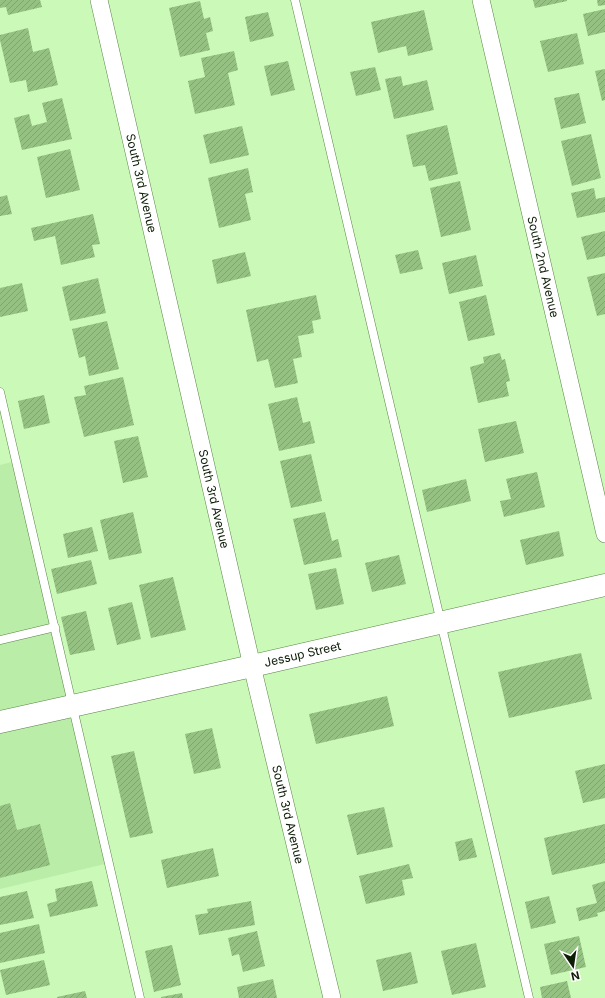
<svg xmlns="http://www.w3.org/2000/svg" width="605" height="998" viewBox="0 0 605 998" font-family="Inter,sans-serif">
<defs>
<pattern id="building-hatch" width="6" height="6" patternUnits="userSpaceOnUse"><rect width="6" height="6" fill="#95c183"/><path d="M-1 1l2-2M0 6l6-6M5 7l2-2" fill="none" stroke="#7fa570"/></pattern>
</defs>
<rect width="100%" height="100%" fill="#cbf9b8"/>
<polygon fill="#baeda7" points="16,461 109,863 0,889 0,465"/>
<g fill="url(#building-hatch)">
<polygon points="0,0 40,0 42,7 8,15 6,7 0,8"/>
<polygon points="533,0 567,0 567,1 535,8"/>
<polygon points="597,0 605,0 605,5 598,6"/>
<polygon points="200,1 204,19 210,17 213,31 206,33 210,50 180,57 169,8"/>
<polygon points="605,9 605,32 588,36 583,14"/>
<polygon points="424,10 433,50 408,56 406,46 378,53 371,22"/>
<polygon points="268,12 274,36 250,42 245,17"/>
<polygon points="28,28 33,52 49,48 58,85 28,92 26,80 10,83 0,40 0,35"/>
<polygon points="577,33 584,64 548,72 540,41"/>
<polygon points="234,51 238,70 228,73 235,105 195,114 188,81 205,77 201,58"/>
<polygon points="288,61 295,90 271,96 264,66"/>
<polygon points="375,67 381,90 356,96 350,72"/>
<polygon points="605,69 605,100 602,101 595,71"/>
<polygon points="401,76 403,86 427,80 434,110 394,119 385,79"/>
<polygon points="579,93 586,123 561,129 554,98"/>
<polygon points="62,98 72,139 22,150 14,118 29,114 32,126 47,122 42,103"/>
<polygon points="447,125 458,174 429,181 425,165 413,167 406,135"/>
<polygon points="242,126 249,155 210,164 203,135"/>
<polygon points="591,134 601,178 572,186 561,141"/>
<polygon points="70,149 80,190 46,198 37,157"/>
<polygon points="248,168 253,192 245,194 251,220 219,228 208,178"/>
<polygon points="460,181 471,230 441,237 430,188"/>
<polygon points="594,188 596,199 605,197 605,212 577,218 571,193"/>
<polygon points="7,195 12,214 0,216 0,197"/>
<polygon points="93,214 100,244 92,245 95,257 61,265 55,236 34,241 31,228"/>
<polygon points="605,231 605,256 587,260 581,237"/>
<polygon points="418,250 423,269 400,274 395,255"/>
<polygon points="245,252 251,276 217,284 212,260"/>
<polygon points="476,255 483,286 449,294 442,263"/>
<polygon points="605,273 605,314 597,316 587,277"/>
<polygon points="98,278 106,313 70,321 62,287"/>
<polygon points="22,283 28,311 0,317 0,288"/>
<polygon points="316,295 321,319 312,321 314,333 298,336 302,357 293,359 298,383 275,388 268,359 257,362 246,310"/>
<polygon points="486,295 495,335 468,341 459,302"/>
<polygon points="107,321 119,369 89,376 85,356 79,358 72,329"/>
<polygon points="500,353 502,360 505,359 510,381 506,382 509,396 478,403 470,367 484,363 483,357"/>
<polygon points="123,377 134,425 84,437 74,397 86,395 84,386"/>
<polygon points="44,395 50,423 24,429 18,401"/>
<polygon points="297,397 303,423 310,421 315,443 279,451 268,404"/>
<polygon points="516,421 524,453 485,462 478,429"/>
<polygon points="138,436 148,477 123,483 114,441"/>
<polygon points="311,454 322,501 291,508 280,461"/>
<polygon points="537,472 545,507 504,517 500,501 511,499 506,479"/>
<polygon points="466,479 471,501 427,512 422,490"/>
<polygon points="133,512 142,553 109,560 100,520"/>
<polygon points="325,512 332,541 338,539 342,557 304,565 293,519"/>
<polygon points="92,527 98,551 68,558 63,534"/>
<polygon points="559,531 564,556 526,565 520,540"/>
<polygon points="399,555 406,584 372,592 365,563"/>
<polygon points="91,560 97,584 57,594 51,569"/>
<polygon points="336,568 344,604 316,610 308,574"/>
<polygon points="173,577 186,630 151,638 139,585"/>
<polygon points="132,602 141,639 117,645 108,608"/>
<polygon points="86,611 95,650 70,655 61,617"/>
<polygon points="581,653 592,699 509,718 498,672"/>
<polygon points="387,696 394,726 316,744 309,714"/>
<polygon points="212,728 221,768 194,774 185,734"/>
<polygon points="134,751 153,833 130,838 111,756"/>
<polygon points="605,764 605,798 583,803 575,771"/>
<polygon points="10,803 17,830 40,824 50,865 0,878 0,806"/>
<polygon points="384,807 393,847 357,855 347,815"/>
<polygon points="605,824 605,863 552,875 544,838"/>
<polygon points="472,838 477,857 459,861 455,842"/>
<polygon points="213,848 219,876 167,888 161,860"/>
<polygon points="409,864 413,878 402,880 405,895 366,904 359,876"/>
<polygon points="92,881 98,906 50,917 47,904 57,901 55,889"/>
<polygon points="605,881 605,911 597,913 598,916 579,921 576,908 597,903 592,885"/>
<polygon points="27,891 34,918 0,925 0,897"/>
<polygon points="549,896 556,923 531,929 525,902"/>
<polygon points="251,901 255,925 199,935 195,915 208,913 207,909"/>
<polygon points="39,924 45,953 0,963 0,933"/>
<polygon points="257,931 265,966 243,972 239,954 232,956 228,938"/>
<polygon points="579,936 586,967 551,975 544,944"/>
<polygon points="476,943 486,987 452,995 441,951"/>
<polygon points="172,945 181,985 154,992 145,951"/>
<polygon points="411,952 418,983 383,991 376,960"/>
<polygon points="44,960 50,985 6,995 0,970"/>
<polygon points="273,979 277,998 239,998 237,987"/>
<polygon points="567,981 571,998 542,998 540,987"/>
<polygon points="85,991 87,998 57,998 57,997"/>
<polygon points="182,993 183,998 161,998 161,997"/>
</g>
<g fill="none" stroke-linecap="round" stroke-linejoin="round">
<g stroke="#598347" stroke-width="9">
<g id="lane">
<polyline points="295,0 529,998"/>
<polyline points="0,392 140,998"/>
<polyline points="0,640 55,627"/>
</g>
</g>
<g stroke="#598347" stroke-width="18">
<g id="street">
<path id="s1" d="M99 0 252 666 332 998"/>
<path id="s2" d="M481 0 605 534"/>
</g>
</g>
<g stroke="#598347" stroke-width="23">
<g id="secondary">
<path id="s3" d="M0 722 252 666 605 585"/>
</g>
</g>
<use href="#lane" stroke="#fff" stroke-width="8"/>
<use href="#street" stroke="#fff" stroke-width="17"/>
<use href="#secondary" stroke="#fff" stroke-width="22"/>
</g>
<g text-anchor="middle" stroke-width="3" stroke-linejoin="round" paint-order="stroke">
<g font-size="12" fill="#0c1c05" stroke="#fff">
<text dy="4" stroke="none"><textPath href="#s1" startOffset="188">South 3rd Avenue</textPath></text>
<text dy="4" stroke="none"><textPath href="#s2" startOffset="274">South 2nd Avenue</textPath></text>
<text dy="4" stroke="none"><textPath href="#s1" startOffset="512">South 3rd Avenue</textPath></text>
<text dy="4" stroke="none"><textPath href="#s3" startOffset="310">Jessup Street</textPath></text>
<text dy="4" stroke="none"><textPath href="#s1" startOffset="836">South 3rd Avenue</textPath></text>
</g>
</g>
<g transform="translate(573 966) rotate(167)" stroke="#ffffff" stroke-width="3" paint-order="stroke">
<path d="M0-3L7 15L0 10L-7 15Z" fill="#0c1c05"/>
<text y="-6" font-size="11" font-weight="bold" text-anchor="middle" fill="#0c1c05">N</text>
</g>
</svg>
